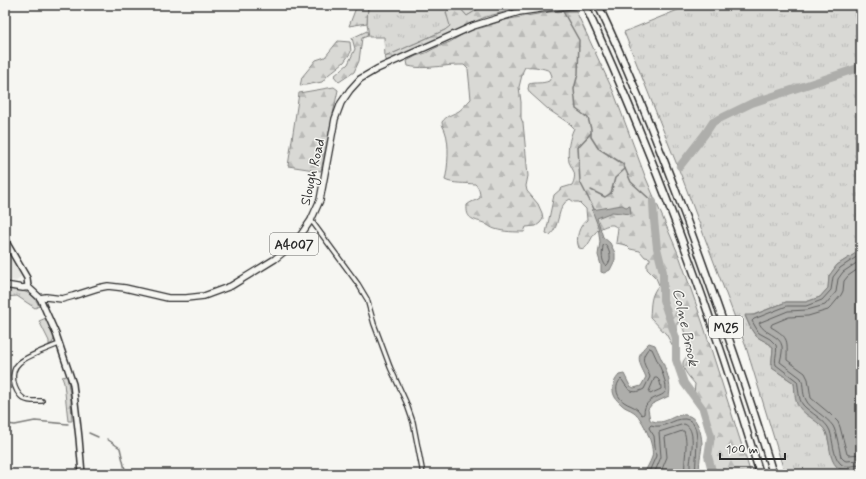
<svg xmlns="http://www.w3.org/2000/svg" width="866" height="479" viewBox="0 0 866 479" font-family="Mynerve,sans-serif">
<defs>
<pattern id="grass-tufts" width="24" height="20" patternUnits="userSpaceOnUse"><rect width="24" height="20" fill="#d9d9d5"/><path d="M3 7l-1-3M5 7V3M7 7l1-3M15 17l-1-3M17 17v-4M19 17l1-3" fill="none" stroke="#babab7"/></pattern>
<pattern id="forest-firs" width="22" height="20" patternUnits="userSpaceOnUse"><rect width="22" height="20" fill="#d9d9d5"/><path d="M5 1l3.5 6h-7zM16 11l3.5 6h-7z" fill="#babab7"/></pattern>
</defs>
<rect width="100%" height="100%" fill="#f6f6f2"/>
<filter id="ink" filterUnits="userSpaceOnUse"><feTurbulence type="fractalNoise" baseFrequency=".025" numOctaves="2"/><feDisplacementMap in="SourceGraphic" scale="8" xChannelSelector="R" yChannelSelector="G"/><feConvolveMatrix kernelMatrix="1 2 1 2 8 2 1 2 1" color-interpolation-filters="sRGB"/></filter>
<g filter="url(#ink)">
<polygon fill="#e7e7e3" points="5,249 19,272 21,276 18,280 16,281 5,280"/>
<g fill="url(#grass-tufts)" stroke="#828280">
<polygon points="368,5 485,5 467,16 458,6 451,26 445,30 385,57 384,37 369,37 367,23"/>
<path d="M690 5H861V250L837 265 829 276 828 288 820 297 806 302H786L753 315 745 316C748 322 751 331 756 336 761 340 768 342 773 347 773 354 771 360 772 368L794 383 796 398 826 431 833 461 845 471 861 469V474H785L746 347 683 180 624 32Z"/>
<path d="M5 287C13 289 24 290 31 295 35 297 37 302 39 306L35 308 17 296 5 297Z"/>
<polygon points="46,318 55,338 52,343 49,345 49,341 39,321"/>
</g>
<g fill="url(#forest-firs)" stroke="#828280">
<polygon points="357,5 368,5 367,23 349,26"/>
<polygon points="485,5 534,5 512,10 485,17 387,62 385,57 445,30 450,26 446,12 458,6 467,16"/>
<path d="M576 11 614 93 645 176 680 258 703 324 751 474H715L710 456 714 438 706 411 694 394 695 384C691 379 682 370 683 363 683 360 687 357 689 354 687 346 686 328 679 322L677 323 678 348 676 349 674 348 666 334 650 317C651 304 650 295 659 285L656 278 647 269V264L650 260V258L645 257 640 251 630 249 626 245 616 243 618 228C616 227 615 226 613 225 608 224 598 229 595 233 591 238 589 245 584 249L579 248C575 239 579 225 587 220L586 209 579 202H574L570 199C556 205 561 226 550 235L546 233 554 195 562 188 572 185C574 181 576 175 573 170 572 167 570 165 569 162 567 150 569 139 574 128L570 124 549 110 530 93 528 89 529 84C536 82 542 84 549 81L552 76 550 71C543 68 534 66 525 67L523 71 519 87 521 102V118L523 123 524 133 528 176 526 186 527 191 538 204 542 213 543 219 540 223 536 226 526 227 524 232C515 232 504 232 495 229 491 228 488 225 484 223 472 219 466 219 467 205 471 201 476 201 480 198 480 192 479 188 475 184 466 183 452 184 445 180 448 168 450 143 445 131 444 128 442 126 442 122 447 115 452 115 459 111 463 108 467 103 471 99L468 69 464 65C458 65 451 65 444 66 432 67 420 69 408 66L407 61 416 56 426 53 435 48 450 42 468 31 484 27 504 20 549 12Z"/>
<polygon points="367,31 368,36 362,38 359,61 354,72 339,82 334,76 348,64 355,49 352,38"/>
<polygon points="338,41 350,42 351,52 344,62 328,75 322,82 300,86 302,77 316,60 325,57"/>
<polygon points="334,87 338,90 321,171 288,166 299,93"/>
<polygon points="67,376 71,400 72,421 68,421 64,383 62,377"/>
</g>
<g fill="#aeaeab" stroke="#7a7a78">
<polygon points="622,205 626,207 630,206 631,214 612,212 597,218 603,237 610,243 615,253 615,260 610,270 604,273 601,272 601,265 598,255 600,242 598,226 592,210"/>
<path d="M861 250V469C853 470 844 473 837 467 828 458 831 443 826 432 821 422 805 416 799 407 794 401 795 390 794 383L772 368C771 360 773 354 773 347 768 342 761 340 756 336 751 330 748 322 745 315H754L786 302H806L820 297 828 288 829 276 837 265Z"/>
<path d="M649 343 655 345C661 359 673 380 669 396L652 404 648 409 650 420C666 427 672 413 686 415 698 417 701 432 702 443 702 453 697 464 701 474H644C646 469 650 463 652 457 655 446 643 419 634 412 630 409 624 408 621 404 610 395 611 384 619 375L624 374 630 386 634 388 641 386 646 377C639 362 634 356 649 343Z"/>
</g>
<g fill="none" stroke-linecap="round" stroke-linejoin="round">
<g stroke="#5f5f5e" stroke-width="1">
<path d="M606 245C610 252 613 260 606 266 601 260 602 253 603 246Z"/>
<path d="M861 254 840 268 833 277 831 290 822 300 806 306H787L754 319 752 321 759 333 770 339 776 345C778 352 774 358 776 365L797 381C799 388 798 399 803 405 810 413 826 420 830 431 833 440 833 456 840 463 845 469 854 465 861 465"/>
<path d="M861 260 843 272 838 279 836 292 825 305 807 310 788 311 761 322 759 323C764 334 780 335 782 346 783 351 781 357 780 362L801 378C804 385 802 393 806 400 809 408 827 417 833 426 837 433 839 449 841 457L844 460 846 461 861 460"/>
<path d="M861 267 848 276 844 281 843 291 841 295 831 307 828 310 808 316 789 317 772 324 771 326V327C790 338 787 341 787 360L805 373 808 379 811 398 829 413 838 422 840 427 847 454 849 455 861 454"/>
<path d="M649 348 652 349C656 358 667 380 666 390 664 399 644 395 644 414L642 415C640 413 639 411 638 410 634 406 628 405 624 402 616 396 614 386 621 379 624 382 624 384 627 387 631 394 639 392 644 389L650 377C646 365 638 360 649 348Z"/>
<path d="M655 378H657C660 380 661 385 661 389L650 394 649 392Z"/>
<path d="M648 474 656 456 654 436 649 428 650 426 651 425C664 430 673 418 685 419 705 421 693 462 696 474"/>
<path d="M654 474 661 457 659 432 684 424C697 428 691 454 690 464 690 467 690 471 691 474"/>
<path d="M660 474 667 457 665 437 682 431H684C689 445 683 460 685 474"/>
</g>
<g stroke="#7a7a78" stroke-width="1.5">
<polyline points="561,8 579,40 578,74 574,89 576,109 588,118 591,129 591,137 598,148 623,164 631,182 653,202"/>
<polyline points="591,133 578,147 580,182 594,209"/>
<polyline points="591,190 605,197 611,193 615,178 625,169"/>
<polyline points="5,425 7,424 15,425 35,421 68,424"/>
<polyline points="89,433 98,437"/>
<polyline points="107,439 120,448 126,474"/>
</g>
<g stroke="#aeaeab" stroke-width="8">
<polyline points="680,166 705,134 713,122 752,103 861,67"/>
<polyline points="653,202 654,220 657,248 663,272 663,300 676,338 676,360 684,383 703,409 711,436 708,456 713,474"/>
</g>
<g stroke="#2b2b2b" stroke-width="6">
<g id="street">
<polyline points="311,220 358,284 367,299 374,324 390,367 406,402 413,422 423,474"/>
<path d="M42 401C36 401 29 402 24 399 13 391 9 372 19 363 27 356 49 348 59 344"/>
</g>
</g>
<g stroke="#2b2b2b" stroke-width="8">
<g id="secondary">
<polyline points="5,240 27,278 28,287"/>
<polyline points="40,298 56,334 73,384 79,438 82,474"/>
</g>
</g>
<g stroke="#2b2b2b" stroke-width="8">
<polyline id="primary" points="5,285 23,288 28,287 40,298 46,297 62,299 73,296 98,288 108,286 125,288 168,298 186,298 204,296 231,286 275,259 296,242 311,220 320,200 335,119 341,103 350,90 360,79 377,69 473,26 519,12 540,9 579,5"/>
</g>
<g stroke="#2b2b2b" stroke-width="9">
<g id="highway">
<path d="M585 5C655 157 712 314 760 474"/>
<path d="M598 5C631 74 659 146 686 218 717 303 747 387 773 474"/>
</g>
</g>
<use href="#street" stroke="#f6f6f2" stroke-width="3.5"/>
<use href="#secondary" stroke="#f6f6f2" stroke-width="5"/>
<use href="#primary" stroke="#f6f6f2" stroke-width="5.5"/>
<use href="#highway" stroke="#f6f6f2" stroke-width="6"/>
</g>
</g>
<g text-anchor="middle" stroke-width="3" stroke-linejoin="round" paint-order="stroke">
<g fill="#f6f6f2" stroke="#686867" stroke-width="1">
<rect x="270" y="233" width="48" height="22" rx="3"/>
<rect x="709" y="316" width="34" height="22" rx="3"/>
</g>
<g font-size="13" font-weight="bold" fill="#2b2b2b">
<text x="294" y="249">A4007</text>
<text x="726" y="332">M25</text>
</g>
<g font-size="14" fill="#2b2b2b" stroke="#f6f6f2">
<text transform="translate(312 172) rotate(-77)" y="5">Slough Road</text>
</g>
<g font-size="15" font-style="italic" fill="#525251" stroke="#f6f6f2">
<text transform="translate(686 327) rotate(78)" y="5">Colne Brook</text>
</g>
</g>
<rect width="866" height="479" fill="none" stroke="#f6f6f2" stroke-width="20"/>
<rect x="10" y="10" width="846" height="459" fill="none" stroke="#2b2b2b" stroke-width="1.5" filter="url(#ink)"/>
<path d="M720 453v6h65v-6" fill="none" stroke="#2b2b2b" stroke-width="2"/>
<text x="726" y="453" font-size="12" fill="#2b2b2b" stroke="#f6f6f2" stroke-width="3" paint-order="stroke">100 m</text>
</svg>
